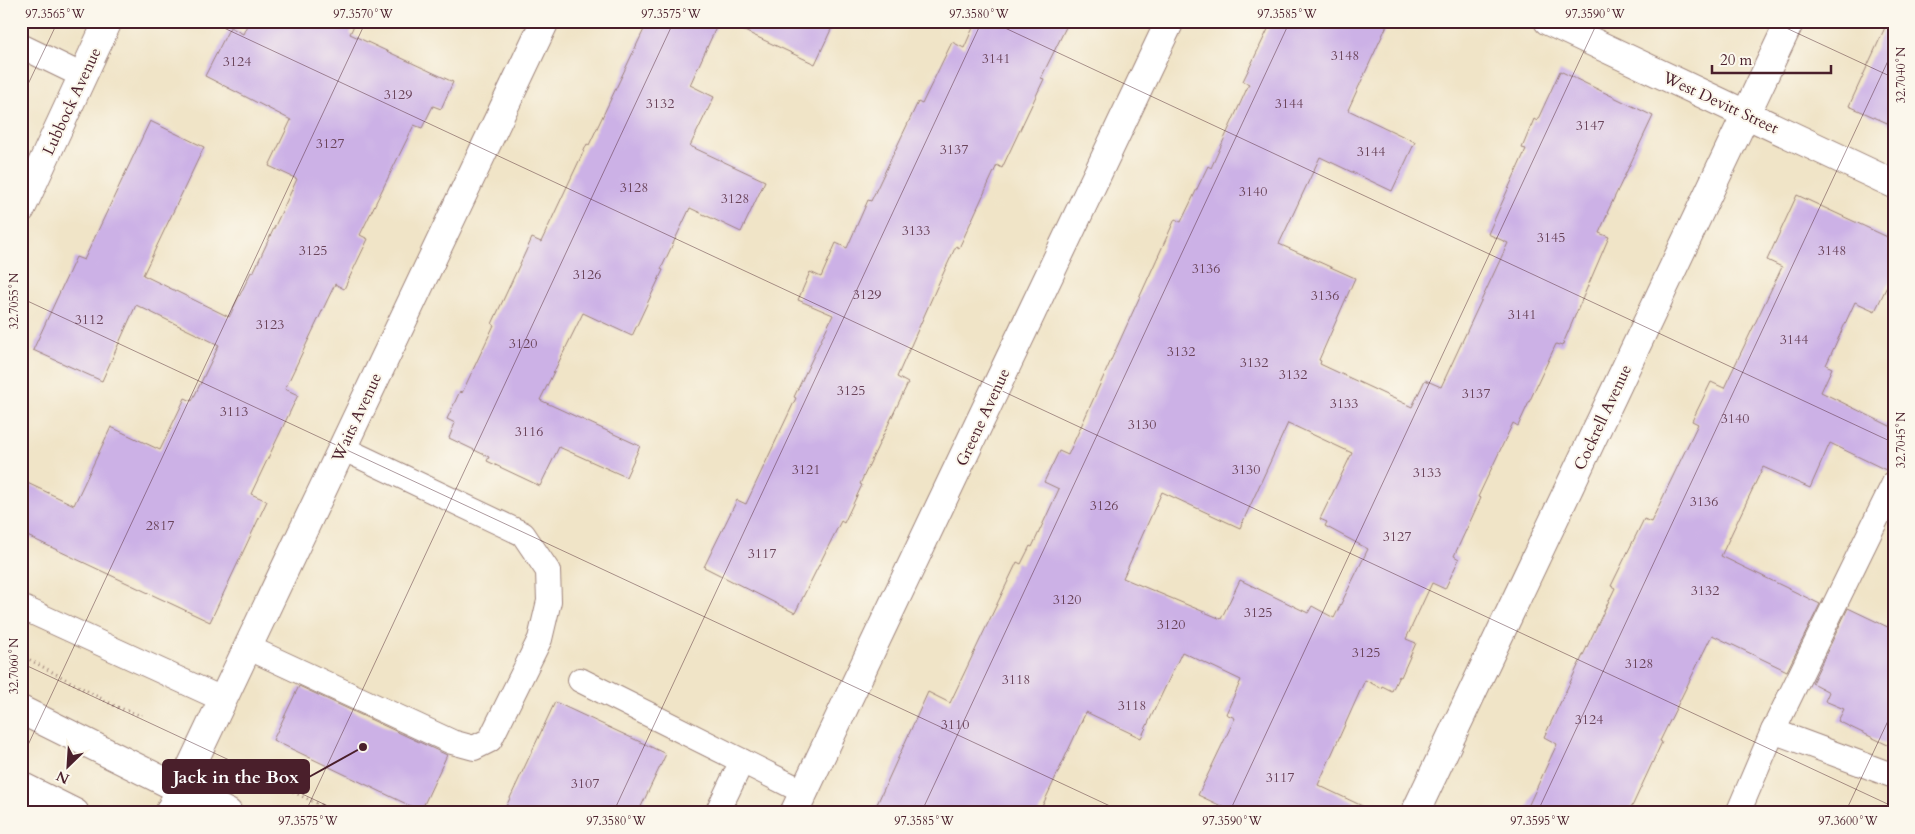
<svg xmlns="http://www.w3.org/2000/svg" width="1915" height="834" viewBox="0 0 1915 834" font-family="Cardo,serif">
<rect width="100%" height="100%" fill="#fbf7ec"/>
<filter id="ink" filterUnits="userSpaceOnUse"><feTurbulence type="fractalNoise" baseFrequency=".02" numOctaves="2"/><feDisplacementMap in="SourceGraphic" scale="10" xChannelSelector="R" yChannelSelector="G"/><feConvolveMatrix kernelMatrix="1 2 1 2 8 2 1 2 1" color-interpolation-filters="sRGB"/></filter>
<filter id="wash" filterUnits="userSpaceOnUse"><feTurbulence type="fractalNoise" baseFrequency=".0096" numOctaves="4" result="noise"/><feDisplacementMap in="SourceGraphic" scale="20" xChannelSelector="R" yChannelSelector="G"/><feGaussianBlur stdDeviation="1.12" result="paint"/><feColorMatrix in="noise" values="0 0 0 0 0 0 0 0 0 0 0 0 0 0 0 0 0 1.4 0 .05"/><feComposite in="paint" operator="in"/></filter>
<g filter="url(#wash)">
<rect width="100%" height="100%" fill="#f0e4c7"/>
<g id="blocks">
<g fill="#ccb1e6" fill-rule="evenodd">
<polygon points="249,21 356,21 350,34 453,82 441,109 433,106 422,128 414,125 360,235 368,239 344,289 335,284 285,389 298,395 251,494 267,501 210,622 21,533 21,480 74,505 111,427 160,450 185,398 192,401 219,345 136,305 102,381 33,350 76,257 84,260 150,121 204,147 143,275 229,317 251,272 253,273 297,179 269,166 291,120 205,76 230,27 243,34"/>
<polygon points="648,21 719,21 690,85 714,97 690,146 765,181 741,232 690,208 661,269 663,270 632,336 583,313 540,400 640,446 626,477 559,447 540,486 487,461 489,457 449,438 455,423 447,419 460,391 462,393 494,325 492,324 532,238 541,242 587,144 589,145"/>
<polygon points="723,21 835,21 815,64"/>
<polygon points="976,21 1069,21 1041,78 1044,79 1002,168 997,165 959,248 956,246 936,289 897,377 908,383 860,484 862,485 844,523 841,521 795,613 704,567 737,500 746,504 796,398 794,397 833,315 798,300 810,272 821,277 836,243 847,248 868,200 871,201 918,102 922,104 952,42 964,48"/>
<path d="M1272 21H1389L1348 110 1415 142 1392 191 1320 157 1279 244 1355 278 1319 360 1321 361 1320 364 1412 407 1425 380 1441 387 1508 243 1488 234 1526 149 1522 148 1534 119 1537 121 1560 71 1653 116 1607 213H1608L1599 233 1609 237 1562 346 1556 344 1518 426 1513 423 1478 497 1481 498 1454 556 1459 559 1445 589 1432 583 1406 639 1416 643 1401 677 1399 676 1392 691 1382 686 1381 688 1365 680 1318 785 1377 813H1236L1198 795 1235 718 1226 714 1241 680 1182 652 1141 738 1086 712 1039 813H873L928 692 950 703 1017 562 1021 564 1030 546 1032 547 1059 489 1044 482 1059 451 1068 455 1175 219 1181 222 1208 166 1211 168 1249 84 1243 81ZM1288 423 1352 453 1320 519 1327 522 1325 526 1368 549 1334 618 1312 606 1308 613 1240 580 1221 619 1123 578 1162 492 1240 528Z"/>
<polygon points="1888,21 1894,21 1894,126 1849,106"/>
<polygon points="1797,195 1894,240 1894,272 1875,311 1855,302 1826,365 1832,368 1821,392 1894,428 1894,469 1888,471 1830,443 1810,488 1763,467 1721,556 1820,604 1787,671 1712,635 1660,741 1662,742 1629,813 1525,813 1557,744 1544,737 1615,588 1611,586 1644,519 1651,522 1698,424 1692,421 1711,382 1724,388 1782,267 1767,260"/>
<polygon points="1848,608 1894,630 1894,748 1838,721 1844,709 1825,701 1829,692 1812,683"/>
<polygon points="299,686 447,755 421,811 273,740"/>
<polygon points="555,702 666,754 638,813 503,813"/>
</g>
</g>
</g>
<g filter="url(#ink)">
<use href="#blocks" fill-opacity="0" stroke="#9d8279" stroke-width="1"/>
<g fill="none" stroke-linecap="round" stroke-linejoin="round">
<g stroke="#9d8279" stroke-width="26">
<g id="service">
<polyline points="21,46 83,76"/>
<polyline points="21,607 222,699"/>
<polyline points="247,647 452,742 474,748 490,740 540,639 549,601 548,571 523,534 342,448"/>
<polyline points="580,680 804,792"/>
<polyline points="1773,731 1894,483"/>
<polyline points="717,813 742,761"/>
<polyline points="1738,813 1773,731 1894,776"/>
</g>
</g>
<g stroke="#9d8279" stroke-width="30">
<g id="minor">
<polyline points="1548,21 1894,184"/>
<polyline points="21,209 108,21"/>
<polyline points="169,813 545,21"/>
<polyline points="794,813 1170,21"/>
<polyline points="1415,813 1790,21"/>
</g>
</g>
<g stroke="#9d8279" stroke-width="30">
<g id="secondary">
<polyline points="21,710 228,813"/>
<polyline points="21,786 75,813"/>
</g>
</g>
<g stroke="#9d8279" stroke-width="3" stroke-dasharray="1 4" stroke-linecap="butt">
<polyline points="21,655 117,707 142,716"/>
<polyline points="248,771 338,813"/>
</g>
<use href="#service" stroke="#fff" stroke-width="24"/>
<use href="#minor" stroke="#fff" stroke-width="28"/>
<use href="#secondary" stroke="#fff" stroke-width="28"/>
</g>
</g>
<path fill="none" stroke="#4a1f2b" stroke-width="1" stroke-opacity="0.45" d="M209 21 1894 807M990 21 1894 443M1771 21 1894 78M21 99 58 21M21 298 1125 813M21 663 343 813M21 760 366 21M305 813 674 21M613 813 982 21M921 813 1290 21M1229 813 1598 21M1537 813 1894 48M1845 813 1894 708"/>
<g text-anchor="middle" stroke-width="4" stroke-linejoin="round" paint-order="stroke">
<g font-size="14" fill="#6a445a">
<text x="1345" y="60">3148</text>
<text x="996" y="63">3141</text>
<text x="237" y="66">3124</text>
<text x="398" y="99">3129</text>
<text x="660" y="108">3132</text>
<text x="1289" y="108">3144</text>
<text x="1590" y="130">3147</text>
<text x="330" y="148">3127</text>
<text x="954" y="154">3137</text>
<text x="1371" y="156">3144</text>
<text x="634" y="192">3128</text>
<text x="1253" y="196">3140</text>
<text x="735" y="203">3128</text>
<text x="916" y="235">3133</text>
<text x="1551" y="242">3145</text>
<text x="313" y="255">3125</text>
<text x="1832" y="255">3148</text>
<text x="1206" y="273">3136</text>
<text x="587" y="279">3126</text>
<text x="867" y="299">3129</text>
<text x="1325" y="300">3136</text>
<text x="1522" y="319">3141</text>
<text x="89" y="324">3112</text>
<text x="270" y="329">3123</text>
<text x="1794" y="344">3144</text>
<text x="523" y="348">3120</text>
<text x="1181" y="356">3132</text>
<text x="1254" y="367">3132</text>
<text x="1293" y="379">3132</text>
<text x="851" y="395">3125</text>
<text x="1476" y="398">3137</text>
<text x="1344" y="408">3133</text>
<text x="234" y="416">3113</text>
<text x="1735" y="423">3140</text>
<text x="1142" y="429">3130</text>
<text x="529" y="436">3116</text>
<text x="806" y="474">3121</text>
<text x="1246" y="474">3130</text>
<text x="1427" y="477">3133</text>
<text x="1704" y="506">3136</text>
<text x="1104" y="510">3126</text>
<text x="160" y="530">2817</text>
<text x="1397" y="541">3127</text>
<text x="762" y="558">3117</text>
<text x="1705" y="595">3132</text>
<text x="1067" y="604">3120</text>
<text x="1258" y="617">3125</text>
<text x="1171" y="629">3120</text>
<text x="1366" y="657">3125</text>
<text x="1639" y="668">3128</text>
<text x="1016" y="684">3118</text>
<text x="1132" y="710">3118</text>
<text x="1589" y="724">3124</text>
<text x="955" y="729">3110</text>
<text x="1280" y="782">3117</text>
<text x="585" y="788">3107</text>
</g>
<g font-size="16" fill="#4a1f2b" stroke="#fbf7ec">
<text transform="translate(71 101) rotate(-65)" y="6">Lubbock Avenue</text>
<text transform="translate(1721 102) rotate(25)" y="6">West Devitt Street</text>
<text transform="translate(356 417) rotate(-65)" y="6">Waits Avenue</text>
<text transform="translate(982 417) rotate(-65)" y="6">Greene Avenue</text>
<text transform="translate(1602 417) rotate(-65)" y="6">Cockrell Avenue</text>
</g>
</g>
<path fill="none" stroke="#4a1f2b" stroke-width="2" d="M363 747L309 777"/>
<circle fill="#4a1f2b" stroke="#fbf7ec" stroke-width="2" cx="363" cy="747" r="5"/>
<rect fill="#4a1f2b" stroke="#4a1f2b" stroke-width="2" x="163" y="760" width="146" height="33" rx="5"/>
<g font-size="18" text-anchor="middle" font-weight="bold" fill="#fff">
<text x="236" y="783">Jack in the Box</text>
</g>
<rect width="1915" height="834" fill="none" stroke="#fbf7ec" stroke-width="55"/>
<g transform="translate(68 766) rotate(205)" stroke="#fbf7ec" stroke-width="4" paint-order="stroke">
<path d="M0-4L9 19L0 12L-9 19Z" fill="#4a1f2b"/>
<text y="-8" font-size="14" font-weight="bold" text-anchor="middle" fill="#4a1f2b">N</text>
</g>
<path d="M1712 65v8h119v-8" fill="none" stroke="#4a1f2b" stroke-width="2.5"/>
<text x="1720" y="65" font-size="15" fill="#4a1f2b" stroke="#fbf7ec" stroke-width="4" paint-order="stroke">20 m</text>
<rect x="28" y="28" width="1860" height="778" fill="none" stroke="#4a1f2b" stroke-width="2"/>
<g font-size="12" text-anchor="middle" fill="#4a1f2b">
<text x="55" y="18">97.3565°W</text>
<text x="363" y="18">97.3570°W</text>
<text x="671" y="18">97.3575°W</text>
<text x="979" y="18">97.3580°W</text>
<text x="1287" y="18">97.3585°W</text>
<text x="1595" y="18">97.3590°W</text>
<text transform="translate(1901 75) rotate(-90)" y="4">32.7040°N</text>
<text transform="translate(14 301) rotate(-90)" y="4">32.7055°N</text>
<text transform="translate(1901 440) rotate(-90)" y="4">32.7045°N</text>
<text transform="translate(14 666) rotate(-90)" y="4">32.7060°N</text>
<text x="308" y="825">97.3575°W</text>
<text x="616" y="825">97.3580°W</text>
<text x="924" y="825">97.3585°W</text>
<text x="1232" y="825">97.3590°W</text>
<text x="1540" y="825">97.3595°W</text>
<text x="1848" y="825">97.3600°W</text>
</g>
</svg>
